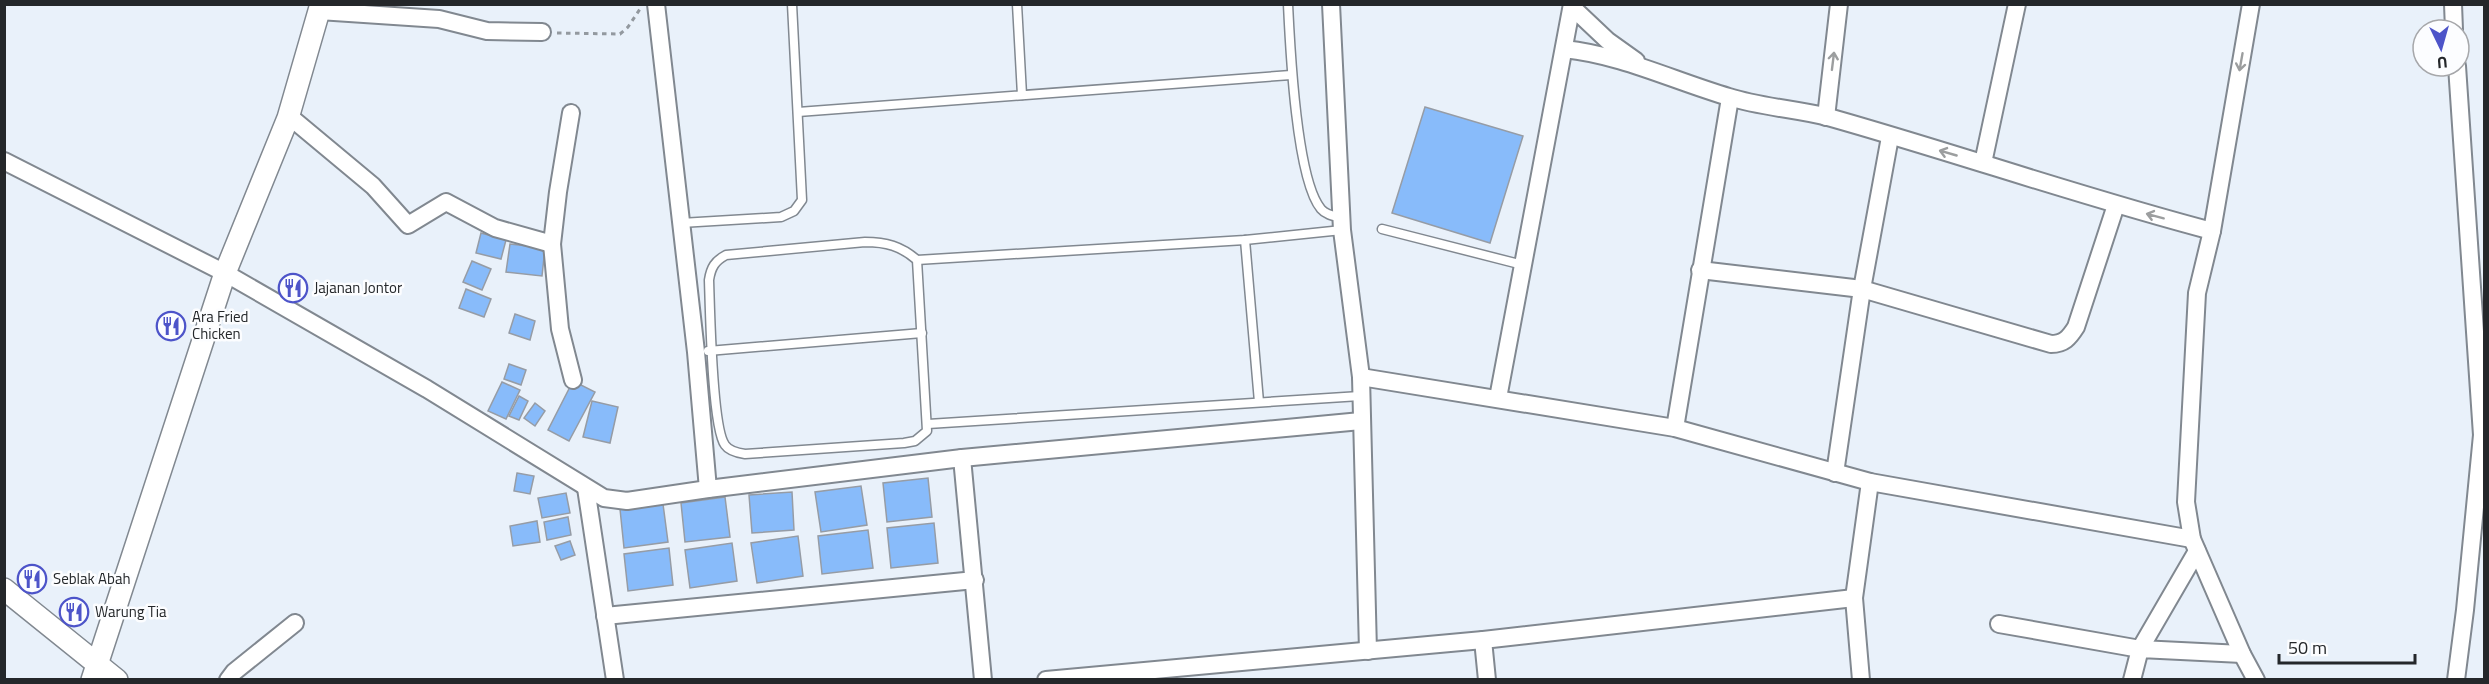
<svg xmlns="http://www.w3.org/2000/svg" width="2489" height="684" viewBox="0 0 2489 684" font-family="'Titillium Web',sans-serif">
<rect width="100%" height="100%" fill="#e9f1fa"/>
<g fill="#88bbfa" stroke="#969ca5" stroke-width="1.5">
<polygon points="1425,107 1523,136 1490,243 1392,213"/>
<polygon points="481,233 506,240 501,259 476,253"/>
<polygon points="510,244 545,248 542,276 506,272"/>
<polygon points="472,261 491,269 482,290 463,282"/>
<polygon points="466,289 491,299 484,317 459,308"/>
<polygon points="515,314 535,321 530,340 509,333"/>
<polygon points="509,364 526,370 521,385 504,379"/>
<polygon points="573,381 595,392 569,441 548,430"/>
<polygon points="502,382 520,390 506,419 488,411"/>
<polygon points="519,396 528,401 519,420 509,416"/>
<polygon points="592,401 618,407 610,443 583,437"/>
<polygon points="535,403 545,411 535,426 524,418"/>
<polygon points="517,473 534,476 530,494 514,491"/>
<polygon points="928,478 932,517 887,522 883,483"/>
<polygon points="861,486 867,525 821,532 815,492"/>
<polygon points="792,492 794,530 752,533 749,495"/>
<polygon points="566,493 570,513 542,518 538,498"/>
<polygon points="725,497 730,537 685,542 681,503"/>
<polygon points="663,504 668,542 624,548 620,509"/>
<polygon points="568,517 571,535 547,540 544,522"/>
<polygon points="537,521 540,542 513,546 510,526"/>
<polygon points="934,523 938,563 891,568 887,528"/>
<polygon points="868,530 873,568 822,574 818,536"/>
<polygon points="798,536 803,576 757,583 751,543"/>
<polygon points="570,541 575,555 561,560 555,546"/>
<polygon points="732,543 737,581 690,588 685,550"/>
<polygon points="669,548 673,585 628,591 624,554"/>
</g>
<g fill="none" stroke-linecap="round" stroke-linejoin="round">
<g stroke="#818890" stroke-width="11">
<g id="service">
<polyline points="1017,4 1022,95"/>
<path d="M1288 4C1290 46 1296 179 1321 209 1326 215 1334 216 1342 218"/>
<polyline points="798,112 1291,75"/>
<polyline points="681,223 781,217 794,211 802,200 792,4"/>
<polyline points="1382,229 1523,265"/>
<polyline points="1245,240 1259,402"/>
<path d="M865 242C886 242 901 246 917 260L927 431 915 441 904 443 745 454C738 453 729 451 725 445 712 428 710 308 709 280 711 267 715 261 726 255Z"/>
<polyline points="917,260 1245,240 1342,230"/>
<polyline points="708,351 922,333"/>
<polyline points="928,424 1360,396"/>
</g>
</g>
<g stroke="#818890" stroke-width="20">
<g id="minor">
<polyline points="656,4 696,352 708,489"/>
<polyline points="1331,4 1342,230 1361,377 1368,651"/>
<polyline points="2251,4 2212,231 2197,293 2186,502 2192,539 2242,654 2256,680"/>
<polyline points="2453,4 2454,30"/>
<polyline points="1572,7 1608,41 1636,61"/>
<polyline points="319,11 439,19 487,31 542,32"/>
<path d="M1564 49C1622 55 1674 81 1729 97 1761 107 1795 109 1828 117 1956 153 2082 197 2212 231"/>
<polyline points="289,116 373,186 408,225 446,202 495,228 552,244 558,192 571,113"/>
<polyline points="1826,117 1839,4"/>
<polyline points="4,161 225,273 427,389 604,498 627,501 708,489 962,458 1361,421"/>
<polyline points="1983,163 2017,4"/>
<polyline points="552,244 560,329 573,380"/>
<path d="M1700 270 1862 289 2051 344C2064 344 2069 338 2076 327L2116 205"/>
<polyline points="1361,377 1675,428 1870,482 2192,539"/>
<polyline points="1498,398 1572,4"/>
<polyline points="1675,428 1730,98"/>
<polyline points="962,458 983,680"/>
<polyline points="1835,473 1862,289 1890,137"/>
<polyline points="586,488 615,680"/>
<polyline points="605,616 975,580"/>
<polyline points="1999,624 2140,649 2197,551"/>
<polyline points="1483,640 1487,680"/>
<polyline points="228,680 234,672 295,623"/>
<polyline points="1046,680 1483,640 1854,598"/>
<polyline points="1861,680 1854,598 1870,482"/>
<polyline points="2132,680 2140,649 2242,654"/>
<polyline points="2456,680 2465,610 2482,435 2457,66"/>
</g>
</g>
<g stroke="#818890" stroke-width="24">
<g id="tertiary">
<polyline points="4,589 117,680"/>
<polyline points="92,680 225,273 288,118 321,4"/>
</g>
</g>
<polyline stroke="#93999f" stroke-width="3" stroke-dasharray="4.5 4.5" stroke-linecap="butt" points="557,33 620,34 628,27 640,9"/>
<use href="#service" stroke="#fff" stroke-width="8"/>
<use href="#minor" stroke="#fff" stroke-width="16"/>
<use href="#tertiary" stroke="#fff" stroke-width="21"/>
</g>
<defs><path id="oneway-shaft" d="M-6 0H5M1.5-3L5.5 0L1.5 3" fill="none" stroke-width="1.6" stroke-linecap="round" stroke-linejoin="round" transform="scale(1.5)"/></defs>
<g stroke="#9c9e9f">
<use href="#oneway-shaft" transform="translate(1833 61) rotate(-83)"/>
<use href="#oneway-shaft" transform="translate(2241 62) rotate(100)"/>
<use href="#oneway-shaft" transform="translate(1948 153) rotate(-164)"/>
<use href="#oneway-shaft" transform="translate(2155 216) rotate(-165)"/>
</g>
<defs>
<g id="restaurant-ring" transform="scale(1.5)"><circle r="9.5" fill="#fcfdff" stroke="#4d54c9" stroke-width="1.5"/><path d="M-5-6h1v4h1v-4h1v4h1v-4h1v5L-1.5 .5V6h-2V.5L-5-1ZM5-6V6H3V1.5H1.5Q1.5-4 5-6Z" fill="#4d54c9"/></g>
</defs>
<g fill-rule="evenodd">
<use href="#restaurant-ring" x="293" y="288"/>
<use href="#restaurant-ring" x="171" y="326"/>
<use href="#restaurant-ring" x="32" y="579"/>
<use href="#restaurant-ring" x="74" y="612"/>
</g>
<g text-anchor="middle" stroke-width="5" stroke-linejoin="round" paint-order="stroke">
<g font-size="15" fill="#24272a" stroke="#fcfdff" text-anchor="start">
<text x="314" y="293">Jajanan Jontor</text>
<text x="192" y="322">Ara Fried<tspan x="192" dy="17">Chicken</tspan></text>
<text x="53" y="584">Seblak Abah</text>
<text x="95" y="617">Warung Tia</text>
</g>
</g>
<rect width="2489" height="684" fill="none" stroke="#24272a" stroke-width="12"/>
<g transform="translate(2441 48) rotate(175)"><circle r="28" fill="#fcfdff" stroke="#a6a7aa" stroke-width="1.5"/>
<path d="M0-4.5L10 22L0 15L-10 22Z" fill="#4d54c9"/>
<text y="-9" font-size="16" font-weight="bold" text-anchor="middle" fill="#24272a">U</text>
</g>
<path d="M2279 654v9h136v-9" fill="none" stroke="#24272a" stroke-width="3"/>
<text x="2288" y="654" font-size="18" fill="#24272a" stroke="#fcfdff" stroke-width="4.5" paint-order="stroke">50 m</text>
</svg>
